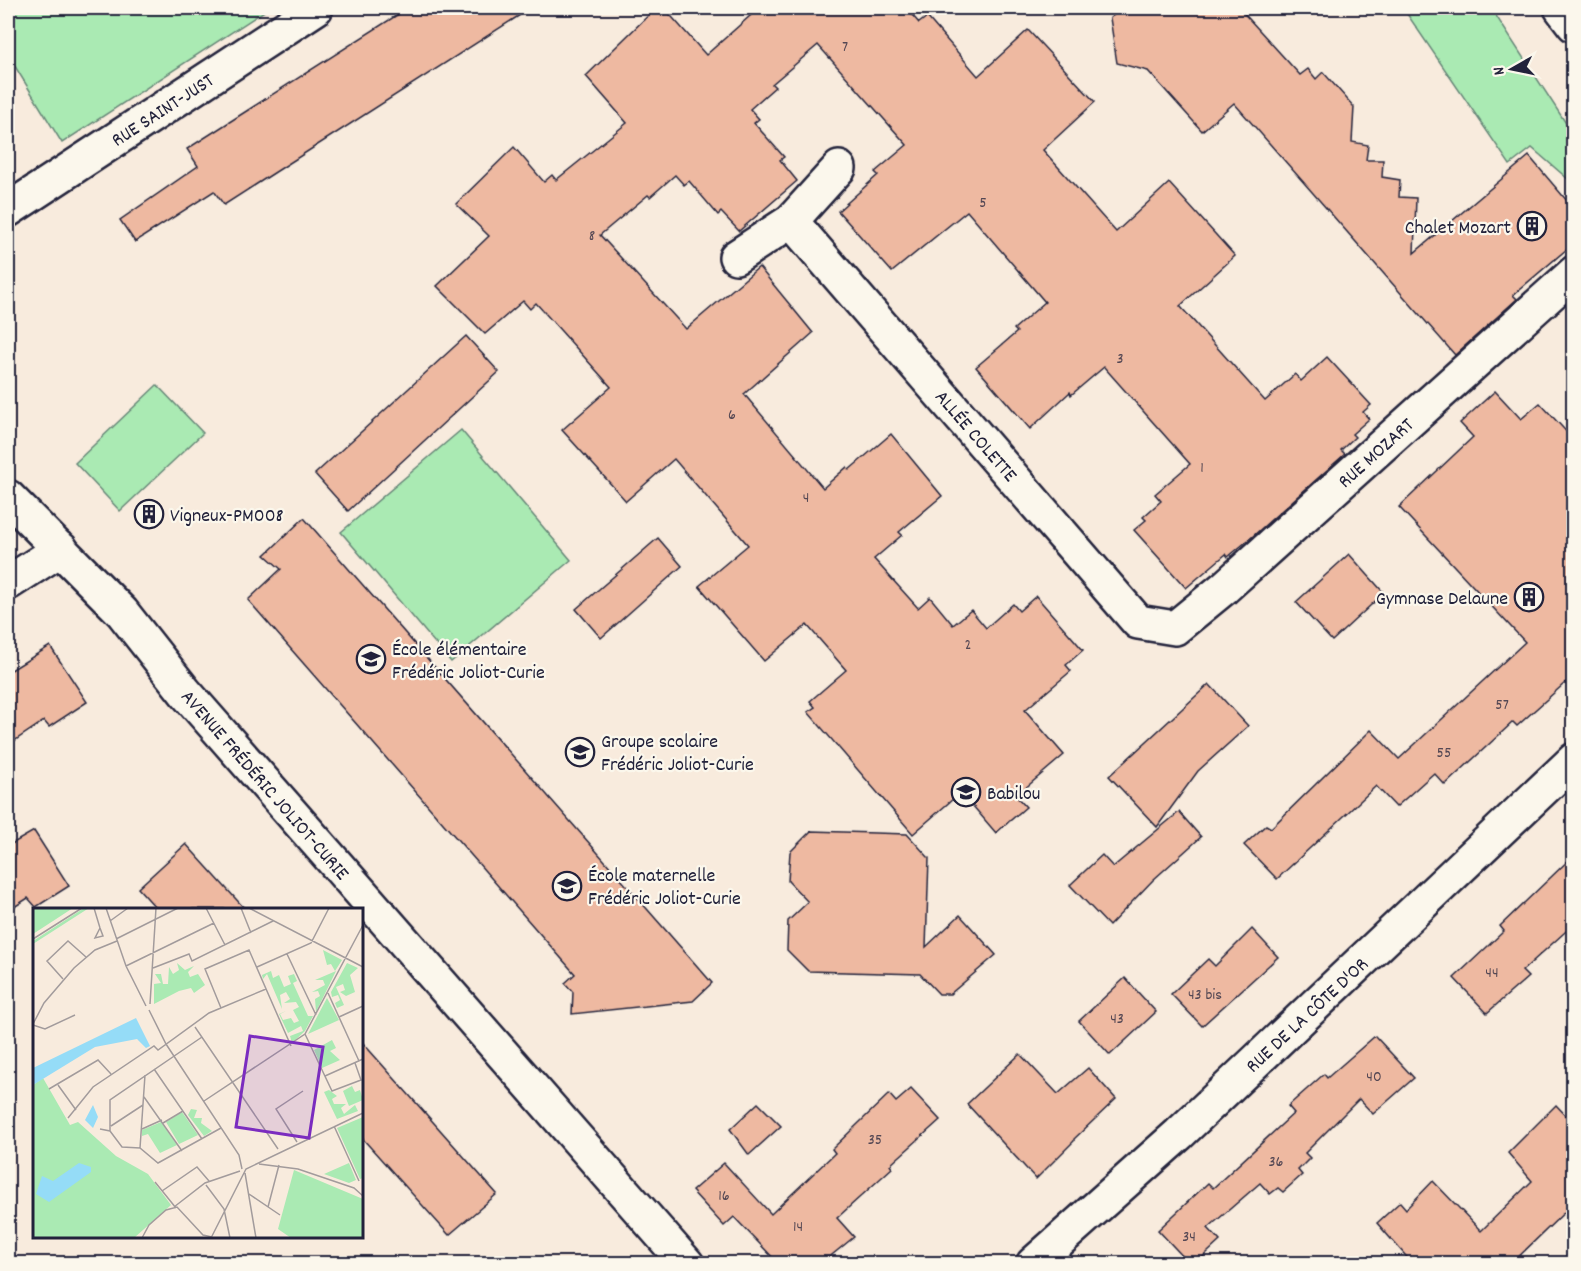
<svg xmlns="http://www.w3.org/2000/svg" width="1581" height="1271" viewBox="0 0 1581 1271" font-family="Dekko,sans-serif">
<rect width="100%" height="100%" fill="#f8ebdd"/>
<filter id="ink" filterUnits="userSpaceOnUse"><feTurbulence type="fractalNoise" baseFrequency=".0167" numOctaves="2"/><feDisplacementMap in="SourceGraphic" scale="12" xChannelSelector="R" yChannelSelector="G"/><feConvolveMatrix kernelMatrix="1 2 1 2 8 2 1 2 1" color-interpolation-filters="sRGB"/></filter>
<g filter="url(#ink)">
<g fill="#aaeab3" stroke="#668677" stroke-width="1.5">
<polygon points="8,8 269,8 62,143 8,55"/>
<polygon points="1403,8 1491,8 1573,134 1573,175 1568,179 1532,148 1510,165"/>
<polygon points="157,385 203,433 120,511 75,463"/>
<polygon points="461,430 571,560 451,662 341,532"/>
</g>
<g fill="#eeb9a1" stroke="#22223b" stroke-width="1.5">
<polygon points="408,8 531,8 224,205 214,191 135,242 120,220 198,166 187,149"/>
<polygon points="656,8 664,8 706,55 759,8 906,8 919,23 927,17 978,76 1028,30 1095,102 1043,150 1116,232 1169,183 1235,256 1180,306 1265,401 1295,374 1301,381 1327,357 1371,405 1363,412 1369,419 1352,434 1355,437 1341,450 1345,454 1253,536 1228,557 1226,554 1186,588 1134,530 1146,520 1143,517 1161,501 1155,494 1190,464 1104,367 1071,395 1070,392 1030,429 976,367 1017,332 1014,329 1045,302 967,211 892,272 838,211 878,175 875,172 907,145 818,45 772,84 775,87 750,109 759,119 754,123 784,157 780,160 797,181 739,231 721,212 718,215 689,181 684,185 675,175 650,197 648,195 600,235 686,329 759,267 813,333 744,394 823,488 847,467 849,470 891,434 942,496 899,532 902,535 874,559 918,608 930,597 953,625 971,610 986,628 1013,604 1019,611 1036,596 1083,650 1066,665 1071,671 1025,710 1064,755 1016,796 1026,807 996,833 961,792 913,834 808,712 815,707 810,701 846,670 807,625 764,661 699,586 748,545 674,459 626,501 562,430 611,387 536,303 530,309 523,301 485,334 437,286 489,236 456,204 514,147 544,182 552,175 556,180 627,123 586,76"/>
<polygon points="1123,8 1239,8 1300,75 1308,69 1316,79 1323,72 1354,107 1352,142 1368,145 1366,160 1383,160 1382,177 1400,180 1399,197 1416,198 1414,253 1529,156 1574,209 1574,243 1513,295 1517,299 1455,355 1234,103 1202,131 1148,71 1117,63 1110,18"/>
<polygon points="466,336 499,372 348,511 315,474"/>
<polygon points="1495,391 1521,419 1540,403 1574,440 1574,675 1517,726 1513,722 1445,785 1434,773 1396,807 1376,786 1277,879 1244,845 1266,825 1271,828 1371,730 1399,759 1525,642 1399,507 1473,437 1460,423"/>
<polygon points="304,518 712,983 693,1001 572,1014 573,992 565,983 575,974 248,600 281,569 265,555"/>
<polygon points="658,538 682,566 601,638 576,609"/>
<polygon points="1349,554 1384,593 1332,641 1296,602"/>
<polygon points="50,646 87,702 49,727 44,721 8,745 8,672"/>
<polygon points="1209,684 1248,726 1198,771 1157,827 1109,776"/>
<polygon points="1179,812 1201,837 1153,880 1109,926 1070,885 1102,855 1113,867"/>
<polygon points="34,831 69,886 36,907 28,898 8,911 8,846"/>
<polygon points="811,831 907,834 929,858 926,947 960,915 996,955 950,994 939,994 920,974 808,971 787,950 788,921 808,902 788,881 790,852"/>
<polygon points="186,844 245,909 157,909 138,888"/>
<polygon points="1574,855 1574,924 1522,971 1528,977 1487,1013 1454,978 1504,931 1500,926"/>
<polygon points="1252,929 1278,957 1202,1026 1171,994 1208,959 1215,966"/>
<polygon points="1125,978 1156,1012 1110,1055 1079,1021"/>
<polygon points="1375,1036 1414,1078 1373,1114 1359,1099 1305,1153 1310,1158 1298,1170 1302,1175 1283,1192 1278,1188 1270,1194 1260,1183 1208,1228 1220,1241 1196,1263 1189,1263 1158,1230 1208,1183 1213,1188 1294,1113 1288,1106 1324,1074 1327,1078"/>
<polygon points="362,1042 497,1194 449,1235 362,1138"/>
<polygon points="1020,1054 1058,1094 1088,1068 1116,1099 1074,1139 1074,1141 1036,1179 967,1104"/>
<polygon points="911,1089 940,1120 890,1165 892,1168 837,1218 854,1237 822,1263 778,1263 734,1217 724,1226 692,1191 724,1163 771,1214 835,1153 832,1149 889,1094 896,1102"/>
<polygon points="758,1103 781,1126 749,1155 730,1129"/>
<polygon points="1556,1105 1574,1124 1574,1203 1512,1263 1412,1263 1377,1223 1400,1202 1406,1209 1433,1181 1481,1231 1532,1181 1508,1153"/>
</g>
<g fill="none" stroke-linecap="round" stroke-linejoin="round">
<g stroke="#22223b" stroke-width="38">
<g id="minor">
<polyline points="8,210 316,8"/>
<polyline points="791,221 1138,622 1175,628 1224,588 1574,273"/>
<polyline points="736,257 791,221 839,168"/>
<polyline points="8,497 122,612 185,692 687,1264"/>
<polyline points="8,583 61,549"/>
<polyline points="1033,1264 1179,1134 1574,760"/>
</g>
</g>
<g stroke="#22223b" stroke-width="38">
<polyline id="primary" points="1561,8 1574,25"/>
</g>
<use href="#minor" stroke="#fbf7ec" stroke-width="33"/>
<use href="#primary" stroke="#fbf7ec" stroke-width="33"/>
</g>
</g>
<defs>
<g id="building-ring" transform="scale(1.5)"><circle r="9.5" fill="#fbf7ec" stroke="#22223b" stroke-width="1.5"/><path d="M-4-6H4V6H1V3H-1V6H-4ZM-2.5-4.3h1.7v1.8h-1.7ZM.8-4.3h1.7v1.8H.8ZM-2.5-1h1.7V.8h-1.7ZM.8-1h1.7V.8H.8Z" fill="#22223b"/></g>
<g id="school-ring" transform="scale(1.5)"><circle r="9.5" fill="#fbf7ec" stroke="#22223b" stroke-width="1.5"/><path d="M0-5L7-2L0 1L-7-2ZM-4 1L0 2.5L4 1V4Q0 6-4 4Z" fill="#22223b"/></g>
</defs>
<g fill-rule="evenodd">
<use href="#building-ring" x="1532" y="226"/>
<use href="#building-ring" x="149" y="514"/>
<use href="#building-ring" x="1529" y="597"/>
<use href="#school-ring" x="371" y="659"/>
<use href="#school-ring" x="580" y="752"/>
<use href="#school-ring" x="966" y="792"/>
<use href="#school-ring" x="567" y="886"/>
</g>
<g text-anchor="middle" stroke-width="4.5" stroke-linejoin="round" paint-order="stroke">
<g font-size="16" fill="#554854">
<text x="845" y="51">7</text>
<text x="983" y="207">5</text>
<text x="592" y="240">8</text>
<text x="1120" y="363">3</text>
<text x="732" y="419">6</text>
<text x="1202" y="472">1</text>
<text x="806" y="502">4</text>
<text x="968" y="649">2</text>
<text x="1502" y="709">57</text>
<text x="1444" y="757">55</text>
<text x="1492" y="977">44</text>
<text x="1205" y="999">43 bis</text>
<text x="1117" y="1023">43</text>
<text x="1374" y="1081">40</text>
<text x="875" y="1144">35</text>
<text x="1276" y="1166">36</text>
<text x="724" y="1200">16</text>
<text x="798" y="1231">14</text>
<text x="1189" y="1241">34</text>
</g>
<g font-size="20" fill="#22223b" stroke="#fbf7ec">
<text transform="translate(162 109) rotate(-33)" y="7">RUE SAINT-JUST</text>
<text transform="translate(977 435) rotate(49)" y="7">ALLÉE COLETTE</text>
<text transform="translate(1375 452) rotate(-42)" y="7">RUE MOZART</text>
<text transform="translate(266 784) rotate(49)" y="7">AVENUE FRÉDÉRIC JOLIOT-CURIE</text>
<text transform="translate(1306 1014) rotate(-43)" y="7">RUE DE LA CÔTE D'OR</text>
</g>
<g font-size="20" fill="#22223b" stroke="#fbf7ec" text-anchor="start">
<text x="1511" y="233" text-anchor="end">Chalet Mozart</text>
<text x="170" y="521">Vigneux-PM008</text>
<text x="1508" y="604" text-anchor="end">Gymnase Delaune</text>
<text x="392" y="655">École élémentaire<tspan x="392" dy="23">Frédéric Joliot-Curie</tspan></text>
<text x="601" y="747">Groupe scolaire<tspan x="601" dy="23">Frédéric Joliot-Curie</tspan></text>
<text x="987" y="799">Babilou</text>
<text x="588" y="881">École maternelle<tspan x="588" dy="23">Frédéric Joliot-Curie</tspan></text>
</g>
</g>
<g transform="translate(33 908)">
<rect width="330" height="330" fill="#f8ebdd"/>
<path d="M0 0H40L0 26ZM51 0H56L0 36V33ZM290 42 309 52 302 63 298 56 294 57ZM144 55 152 62 161 58 155 64 157 69 165 66 172 77 161 85 158 80 146 83 121 96V76L128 75 122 66H128L130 76H135L136 59 140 66 146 62ZM314 55 325 60 317 67 322 84 313 88 307 84 312 82 310 76 303 79 311 97 304 100 302 95 307 92 305 87 299 89 298 84ZM238 63 240 70 246 67 251 79 258 76 255 68 261 66 264 73 260 75 275 108H280L272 123 259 135 257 128 270 123 268 118 255 125 246 106 253 103 247 106 250 112 258 110 261 115 266 113 260 102 266 99 263 94 251 95 257 91 253 84 247 87 249 101 234 66 230 71 229 67ZM303 63 283 104 282 91 287 88 285 83 279 84 292 77 290 72H282ZM294 90 306 112 275 126ZM299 132 303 140 297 143 307 152 289 160 281 142ZM10 170 37 217 45 214 83 248 115 266 138 297 101 330H0V177ZM319 178 322 184 327 182 330 192 316 198 310 183ZM296 182 304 188 299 191 301 196H313L308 200 311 206 322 197 325 203 304 211 291 184ZM158 201 164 202 161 210H169L168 215 179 223 171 228 155 207ZM149 204 165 227 146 236 133 214ZM330 209V270L327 271 304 220ZM128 214 144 237 127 245 115 226 109 228V222ZM316 255 323 272 316 275 291 266ZM261 262 330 291V330H258L245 321Z" fill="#aaeab3"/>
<path d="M103 110 117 138 113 140 104 131 62 139 0 177V160ZM60 197 65 209 60 220 52 212ZM46 255 58 259V264L16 294 3 286 9 268 20 273Z" fill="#95dcf7"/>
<path fill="none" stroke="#a29b9c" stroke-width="1.5" d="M61 0 67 20 70 28 62 30 67 20M73 0 93 58 113 98M173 0 192 37M208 0 218 25M216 0 330 59M77 13 95 0M0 31 49 0M83 31 145 0M254 46 283 107M93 58 181 15M224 59 278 35 296 0M120 60 156 46 159 53 240 13M30 71 14 53 35 33 53 49M295 85 326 153M117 96 123 0M188 100 172 61 216 42 258 138M116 102 133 136 206 247 209 261M306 109 330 98M0 116 11 95 41 60 62 42 84 33M0 117 12 121 42 107M162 119 245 241M272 126 299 183 328 172 322 155M121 161 169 231M292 168 330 151M25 177 43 202M16 181 65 152 78 166M111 189 149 243M171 193 272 126 330 17M35 210 60 179 121 138 125 142 176 105 233 81M130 215 150 203M78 218 110 197M301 218 326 273M67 221 77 223 89 239 107 240 125 255 188 220M109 221 129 212M77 223V192L169 129M264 234 243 201 270 183M107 240 112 167M226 256 265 261 321 280 330 288M212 265 223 330M122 274 143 300M173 277 191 301 197 330M129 283 164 259 176 273M216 286 247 307M141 299 172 275 207 263M235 299 246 257M109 330 116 317 133 302 144 299 170 327 179 329M178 330 213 261 330 205"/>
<path fill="#7b2cbf" fill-opacity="0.15" stroke="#7b2cbf" stroke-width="3" d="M217 128 290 139 276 230 203 219Z"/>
<rect width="330" height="330" fill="none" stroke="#22223b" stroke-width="3"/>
</g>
<rect width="1581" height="1271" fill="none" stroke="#fbf7ec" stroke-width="30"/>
<rect x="15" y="15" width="1551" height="1241" fill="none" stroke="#22223b" stroke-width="2" filter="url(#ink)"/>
<g transform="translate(1512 69) rotate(261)" stroke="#fbf7ec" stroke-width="4.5" paint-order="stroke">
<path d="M0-4.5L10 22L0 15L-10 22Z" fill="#22223b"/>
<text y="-9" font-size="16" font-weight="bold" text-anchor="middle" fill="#22223b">N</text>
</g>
</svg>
